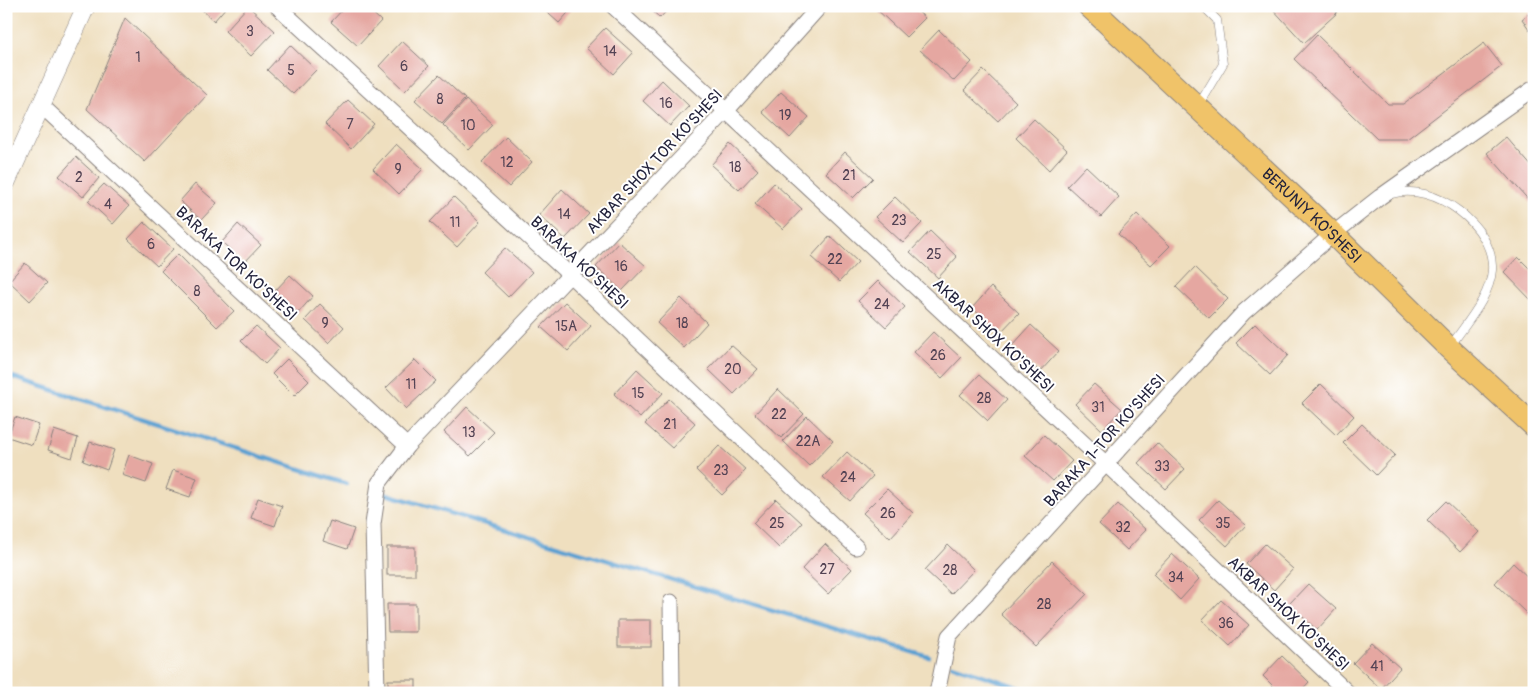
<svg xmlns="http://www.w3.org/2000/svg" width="1540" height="699" viewBox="0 0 1540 699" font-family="Pangolin,sans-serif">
<rect width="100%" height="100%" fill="#fff"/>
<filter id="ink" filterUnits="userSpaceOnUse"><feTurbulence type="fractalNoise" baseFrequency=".02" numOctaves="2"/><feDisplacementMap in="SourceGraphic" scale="10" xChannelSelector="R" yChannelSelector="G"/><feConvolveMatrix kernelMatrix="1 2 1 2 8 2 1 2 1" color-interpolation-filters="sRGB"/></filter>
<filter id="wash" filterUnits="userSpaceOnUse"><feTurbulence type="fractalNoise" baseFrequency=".0096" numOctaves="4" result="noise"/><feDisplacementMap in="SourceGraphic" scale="20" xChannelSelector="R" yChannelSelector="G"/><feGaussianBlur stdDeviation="1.12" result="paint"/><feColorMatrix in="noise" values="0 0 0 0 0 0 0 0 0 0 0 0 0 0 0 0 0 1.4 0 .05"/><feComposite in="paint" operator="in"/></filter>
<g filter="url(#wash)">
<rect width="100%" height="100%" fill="#efdfbf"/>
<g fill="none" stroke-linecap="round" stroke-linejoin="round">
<g stroke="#5ca0d1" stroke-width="4.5">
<polyline points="6,375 347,484"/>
<polyline points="380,492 929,657"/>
<polyline points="952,665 1035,693"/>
</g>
</g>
<g id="blocks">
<g fill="#e5a7a1">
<polygon points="198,6 227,6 214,21"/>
<polygon points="248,6 275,31 251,56 225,31"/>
<polygon points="346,6 365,6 381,21 358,46 331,22"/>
<polygon points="540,6 574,6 559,23"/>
<polygon points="647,6 671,6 660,18"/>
<polygon points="873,6 912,6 925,18 906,37"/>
<polygon points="1270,6 1331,6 1337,13 1304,43"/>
<polygon points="1534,10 1534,36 1522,19"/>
<polygon points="125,18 207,95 145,162 87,109"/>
<polygon points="605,28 633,53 614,74 586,48"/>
<polygon points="939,30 972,62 954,81 920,50"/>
<polygon points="1317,35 1388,104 1403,104 1484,43 1502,66 1407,139 1377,139 1294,59"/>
<polygon points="402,41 429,66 405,91 379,66"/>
<polygon points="290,45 316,70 293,94 267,70"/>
<polygon points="983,70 1016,102 998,121 964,90"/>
<polygon points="439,75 465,99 442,124 415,100"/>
<polygon points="662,80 689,106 670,126 643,101"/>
<polygon points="781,92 809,117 790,138 762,112"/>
<polygon points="348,100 374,124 351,149 325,124"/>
<polygon points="466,100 493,125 469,150 443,125"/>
<polygon points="1034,119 1067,150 1049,170 1016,138"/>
<polygon points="506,137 532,162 509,187 482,162"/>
<polygon points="1506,137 1534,169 1533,205 1487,153"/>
<polygon points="396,144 423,169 399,194 373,169"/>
<polygon points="730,144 758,170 739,190 711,165"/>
<polygon points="845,152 873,178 853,198 826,173"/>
<polygon points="76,157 99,178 83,197 59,176"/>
<polygon points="1086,166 1119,197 1101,217 1067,186"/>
<polygon points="774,183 802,209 783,229 755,204"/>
<polygon points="104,184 129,206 113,224 88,201"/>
<polygon points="195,184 217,203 201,220 180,201"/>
<polygon points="562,189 589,214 565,239 539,215"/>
<polygon points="454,197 480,222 457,247 430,222"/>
<polygon points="895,197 922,223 903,243 875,217"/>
<polygon points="1137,214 1170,246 1151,265 1118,234"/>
<polygon points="144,222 173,249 157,266 128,239"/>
<polygon points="238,224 261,245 244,263 222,242"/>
<polygon points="930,231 957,257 938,278 910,252"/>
<polygon points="830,236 858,262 839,282 811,257"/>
<polygon points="619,242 646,266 622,291 596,267"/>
<polygon points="505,248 532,272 508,297 482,272"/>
<polygon points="178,254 234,311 217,327 161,271"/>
<polygon points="1518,257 1534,273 1534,303 1504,272"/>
<polygon points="25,263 47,283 30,301 9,281"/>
<polygon points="1195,267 1228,299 1209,318 1176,287"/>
<polygon points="290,275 313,296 298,313 274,292"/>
<polygon points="878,281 905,307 886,327 858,301"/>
<polygon points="991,287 1019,313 1000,333 972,308"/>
<polygon points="681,298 707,323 684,348 657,323"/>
<polygon points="565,302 591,326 568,351 541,327"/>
<polygon points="320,304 344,327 329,343 305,320"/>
<polygon points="1255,324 1288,355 1270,375 1236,343"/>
<polygon points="1031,325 1059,351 1040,372 1012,346"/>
<polygon points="256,326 280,348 265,364 241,341"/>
<polygon points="933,332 961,358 942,378 914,352"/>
<polygon points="731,345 758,369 734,394 708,369"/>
<polygon points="287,359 309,381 294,396 272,374"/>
<polygon points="415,360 436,381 406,409 386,388"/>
<polygon points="637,369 663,393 640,418 614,394"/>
<polygon points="979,375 1007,400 988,421 960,395"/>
<polygon points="1094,384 1122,409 1102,430 1075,404"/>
<polygon points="1321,384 1354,416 1336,435 1302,403"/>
<polygon points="778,389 804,414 781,438 755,414"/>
<polygon points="669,399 695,423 672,448 645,424"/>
<polygon points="467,407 494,432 470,456 444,432"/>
<polygon points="807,416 833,441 809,466 783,441"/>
<polygon points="15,417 39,425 32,445 8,437"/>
<polygon points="1362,424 1395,455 1376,475 1343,443"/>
<polygon points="54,430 78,438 72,458 48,450"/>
<polygon points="1044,435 1072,461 1053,481 1025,456"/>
<polygon points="90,442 114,450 107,470 83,461"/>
<polygon points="1157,443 1185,469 1166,489 1138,463"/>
<polygon points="719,446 746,470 722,495 696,470"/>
<polygon points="847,452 873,476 850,501 823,477"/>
<polygon points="129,455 153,464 146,483 122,475"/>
<polygon points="173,470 197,478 190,497 166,489"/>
<polygon points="887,489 913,513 890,538 863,513"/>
<polygon points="258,498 282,506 275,526 251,518"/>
<polygon points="776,499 802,523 779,548 753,523"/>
<polygon points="1218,500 1246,525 1227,546 1199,520"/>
<polygon points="1446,501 1479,532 1460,552 1427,520"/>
<polygon points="1118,504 1146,530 1127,550 1099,524"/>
<polygon points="330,521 354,529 347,549 323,541"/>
<polygon points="825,544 852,569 828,594 802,569"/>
<polygon points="1265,544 1293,569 1274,590 1246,564"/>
<polygon points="948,545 974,570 951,594 925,570"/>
<rect x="387" y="547" width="28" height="28"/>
<polygon points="1172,554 1199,579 1180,600 1153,574"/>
<polygon points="1052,561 1087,594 1036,647 1001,614"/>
<polygon points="1513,563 1534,583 1534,608 1528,615 1495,583"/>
<polygon points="1308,584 1336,609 1317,630 1289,604"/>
<polygon points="1221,600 1249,625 1230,646 1202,620"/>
<polygon points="387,604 416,604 416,632 388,632"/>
<rect x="618" y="620" width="33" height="27"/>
<polygon points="1372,643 1400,668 1381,689 1353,663"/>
<polygon points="1282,656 1309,682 1299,693 1280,693 1263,676"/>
<rect x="388" y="680" width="28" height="13"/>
</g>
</g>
</g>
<g filter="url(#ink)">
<use href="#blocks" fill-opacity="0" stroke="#88807d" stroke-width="1"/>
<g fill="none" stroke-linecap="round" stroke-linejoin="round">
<g stroke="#88807d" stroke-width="9">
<g id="service">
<polyline points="1198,106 1223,64 1217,20 1203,6"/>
<path d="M1392 194C1433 181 1495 226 1492 270 1490 298 1465 324 1450 347"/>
</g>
</g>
<g stroke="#88807d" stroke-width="17">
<g id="minor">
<polyline points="277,6 570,275 856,547"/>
<polyline points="613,6 1106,464 1348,693"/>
<polyline points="42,106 407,446"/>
<polyline points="671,602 672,693"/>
<polyline points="377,693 373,524 379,483 407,446 727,110 820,6"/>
<polyline points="937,693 949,636 1244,312 1333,234 1380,197 1534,88"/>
</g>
</g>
<g stroke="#88807d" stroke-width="19">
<polyline id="tertiary" points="6,183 86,6"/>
</g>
<g stroke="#88807d" stroke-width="24">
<g id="primary">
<path id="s1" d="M1089 6 1333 234 1449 348 1534 426"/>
</g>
</g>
<use href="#service" stroke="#fff" stroke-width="8"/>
<use href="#minor" stroke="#fff" stroke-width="15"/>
<use href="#tertiary" stroke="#fff" stroke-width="18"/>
<use href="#primary" stroke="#f0c369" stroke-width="22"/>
</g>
</g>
<g text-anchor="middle" stroke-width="4" stroke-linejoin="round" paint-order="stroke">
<g font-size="14" fill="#534354">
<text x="250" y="36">3</text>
<text x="610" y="56">14</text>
<text x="138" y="62">1</text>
<text x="404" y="71">6</text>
<text x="291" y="75">5</text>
<text x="440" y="104">8</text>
<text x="666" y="108">16</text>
<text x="785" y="120">19</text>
<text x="350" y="129">7</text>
<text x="468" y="130">10</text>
<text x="507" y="167">12</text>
<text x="735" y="172">18</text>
<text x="398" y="174">9</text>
<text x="849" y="180">21</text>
<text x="79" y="182">2</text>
<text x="108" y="209">4</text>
<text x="564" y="219">14</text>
<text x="899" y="225">23</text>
<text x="455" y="227">11</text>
<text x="151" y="249">6</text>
<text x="934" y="259">25</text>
<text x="835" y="264">22</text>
<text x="621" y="271">16</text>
<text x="197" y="296">8</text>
<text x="882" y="309">24</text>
<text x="325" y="328">9</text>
<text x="682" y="328">18</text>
<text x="566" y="331">15A</text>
<text x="938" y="360">26</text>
<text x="733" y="374">20</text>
<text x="411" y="389">11</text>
<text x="638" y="398">15</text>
<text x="984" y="403">28</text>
<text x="1098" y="412">31</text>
<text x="779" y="419">22</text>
<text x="670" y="429">21</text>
<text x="469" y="437">13</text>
<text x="808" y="446">22A</text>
<text x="1162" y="471">33</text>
<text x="721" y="475">23</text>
<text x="848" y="482">24</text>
<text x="888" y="518">26</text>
<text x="777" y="528">25</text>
<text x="1223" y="528">35</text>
<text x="1123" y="532">32</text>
<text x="827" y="574">27</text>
<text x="950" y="575">28</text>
<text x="1176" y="582">34</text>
<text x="1044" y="609">28</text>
<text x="1226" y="628">36</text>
<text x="1377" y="671">41</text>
</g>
<g font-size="16" fill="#22223b" stroke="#fff">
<text transform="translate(654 161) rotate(-47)" y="6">AKBAR SHOX TOR KO'SHESI</text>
<text dy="6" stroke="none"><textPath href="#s1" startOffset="306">BERUNIY KO'SHESI</textPath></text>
<text transform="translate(580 262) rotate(43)" y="6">BARAKA KO'SHESI</text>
<text transform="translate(237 263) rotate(43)" y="6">BARAKA TOR KO'SHESI</text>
<text transform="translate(994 335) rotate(43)" y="6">AKBAR SHOX KO'SHESI</text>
<text transform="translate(1104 440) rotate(-48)" y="6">BARAKA 1-TOR KO'SHESI</text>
<text transform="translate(1289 613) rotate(43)" y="6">AKBAR SHOX KO'SHESI</text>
</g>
</g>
<rect width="1540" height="699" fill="none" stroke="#fff" stroke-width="25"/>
</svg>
